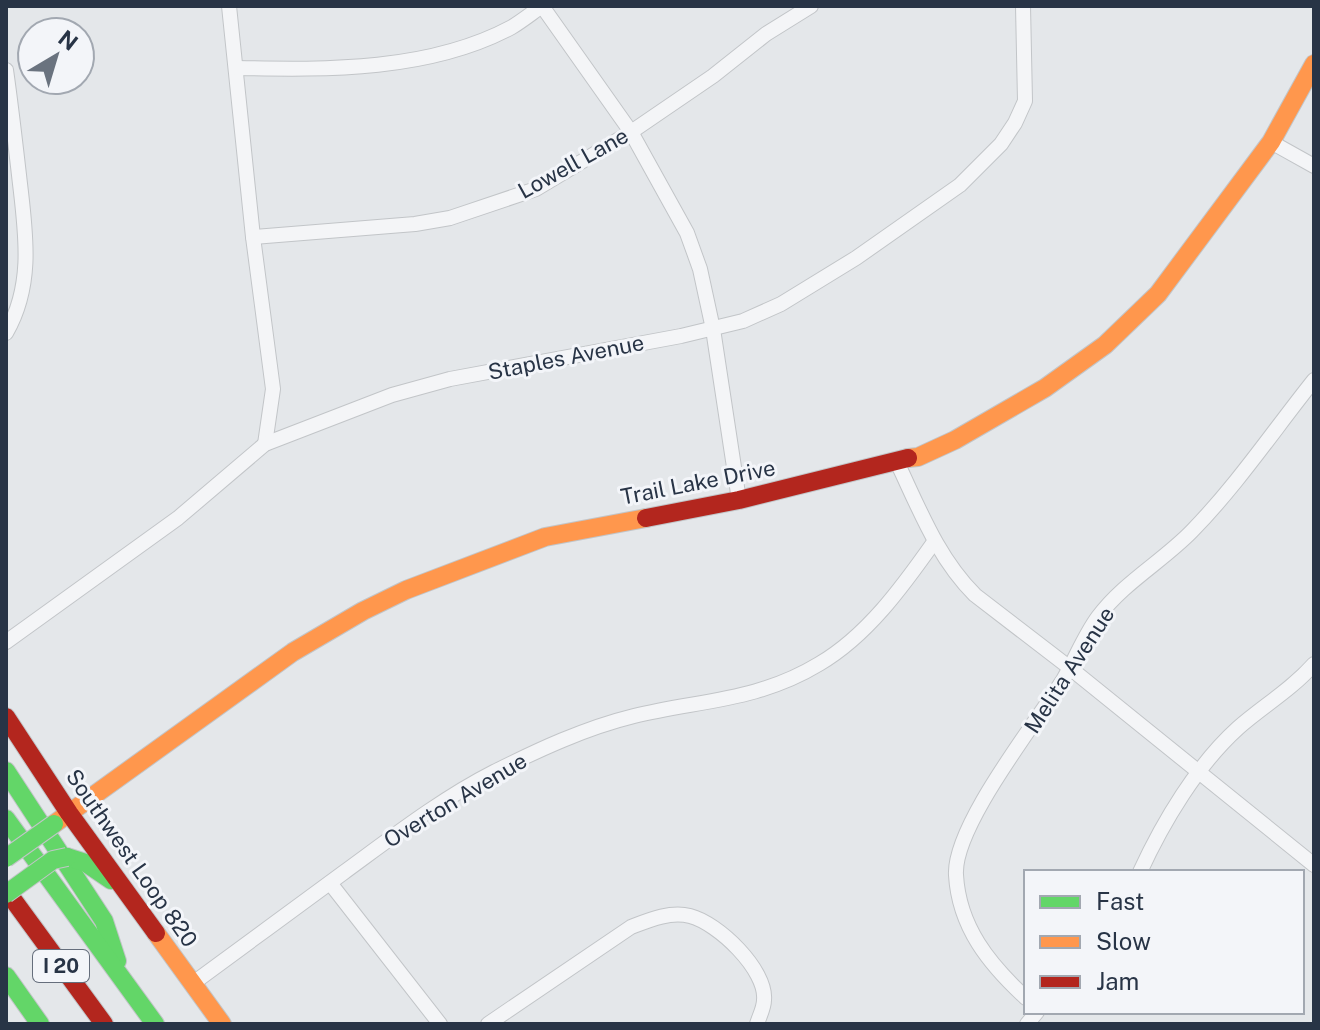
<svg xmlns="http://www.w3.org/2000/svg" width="1320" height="1030" viewBox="0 0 1320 1030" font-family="'Public Sans',sans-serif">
<rect width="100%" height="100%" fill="#e4e7ea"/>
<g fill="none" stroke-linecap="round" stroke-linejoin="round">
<g stroke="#c2c5c8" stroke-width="16">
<g id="street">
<polyline points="229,6 253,237 273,389 265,444"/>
<polyline points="542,6 631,132 687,233 700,269 713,329 739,500"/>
<path d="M237 68C328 70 430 71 512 27 522 21 532 13 542 6"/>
<path d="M6 70C11 105 15 140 19 175 25 229 35 283 6 333"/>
<polyline points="1271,142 1314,166"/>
<polyline points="253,237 415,224 450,218 536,189 631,132 713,76 766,34 811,6"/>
<path d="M896 460C919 508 937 557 975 595L1070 668 1314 865"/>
<polyline points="6,642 178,518 265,444 392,395 450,379 681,336 743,321 781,304 856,258 960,185 1001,144 1015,123 1025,101 1023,6"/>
<path d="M1140 872C1163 822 1197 765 1238 728 1263 706 1291 690 1314 664"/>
<polyline points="330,883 440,1024"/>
<path d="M192 984C242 947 293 910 343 873 391 838 441 799 494 772 538 750 585 728 634 716 700 700 758 701 819 664 867 636 903 586 934 542"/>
<path d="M1026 998C989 964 959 927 956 875 953 827 1035 724 1063 680 1075 660 1084 636 1098 617 1123 583 1163 561 1192 531 1237 485 1274 430 1314 380"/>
<path d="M488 1024 631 927C649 920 670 911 690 916 718 923 767 970 764 1000 764 1008 759 1017 757 1024"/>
<polyline points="1027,1024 1037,1012"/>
</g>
</g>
<g stroke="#c2c5c8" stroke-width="20">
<g id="fast">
<polyline points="6,771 104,921 117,961"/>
<polyline points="6,819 155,1024"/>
<polyline points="67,857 86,863 111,880"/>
<polyline points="6,976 40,1024"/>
</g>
</g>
<g stroke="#c2c5c8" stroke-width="20">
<g id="slow">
<polyline points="908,458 918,457 955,440 1045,388 1105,345 1158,294 1271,142 1314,64"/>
<polyline points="54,824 293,652 363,611 406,590 545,537 646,518"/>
<polyline points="156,933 222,1024"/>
</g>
</g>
<g stroke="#c2c5c8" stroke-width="20">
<g id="jam">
<polyline points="646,518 739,500 908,458"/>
<polyline points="6,717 69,813 156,933"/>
<polyline points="6,890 104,1024"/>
</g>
</g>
<use href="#street" stroke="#f4f5f7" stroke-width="14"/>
<use href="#fast" stroke="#63d668" stroke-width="18"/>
<use href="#slow" stroke="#ff974d" stroke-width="18"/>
<use href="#jam" stroke="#b3261e" stroke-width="18"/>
<g stroke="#c2c5c8" stroke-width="20" stroke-linecap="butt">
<g id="fast-bridge">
<polyline points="6,858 54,824"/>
<polyline points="6,894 53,860 67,857"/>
</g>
</g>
<use href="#fast-bridge" stroke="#63d668" stroke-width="18"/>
</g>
<g text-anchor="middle" stroke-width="6" stroke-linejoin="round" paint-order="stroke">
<rect fill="#f3f5f9" stroke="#656e7c" stroke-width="2" x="33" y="950" width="56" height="32" rx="6"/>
<g font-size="20" font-weight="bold" fill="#283446">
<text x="61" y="973">I 20</text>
</g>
<g font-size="22" fill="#283446" stroke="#f3f5f9">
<text transform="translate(573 163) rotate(-29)" y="8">Lowell Lane</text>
<text transform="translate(566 357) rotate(-11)" y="8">Staples Avenue</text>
<text transform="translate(698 482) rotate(-11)" y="8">Trail Lake Drive</text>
<text transform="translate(1069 670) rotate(-57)" y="8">Melita Avenue</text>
<text transform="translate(455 800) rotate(-31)" y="8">Overton Avenue</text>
<text transform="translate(132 858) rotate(55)" y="8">Southwest Loop 820</text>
</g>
</g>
<rect width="1320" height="1030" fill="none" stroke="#283446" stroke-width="16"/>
<rect x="1024" y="870" width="280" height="144" fill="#f3f5f9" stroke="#a2a8b1" stroke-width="2"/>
<rect x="1040" y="896" width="40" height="12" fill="#63d668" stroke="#a2a8b1" stroke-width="2"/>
<text x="1096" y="910" font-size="24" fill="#283446">Fast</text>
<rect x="1040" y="936" width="40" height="12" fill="#ff974d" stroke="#a2a8b1" stroke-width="2"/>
<text x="1096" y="950" font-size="24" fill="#283446">Slow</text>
<rect x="1040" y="976" width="40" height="12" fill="#b3261e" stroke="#a2a8b1" stroke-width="2"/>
<text x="1096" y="990" font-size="24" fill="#283446">Jam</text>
<g transform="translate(56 56) rotate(38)"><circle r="38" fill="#f3f5f9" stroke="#a2a8b1" stroke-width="2"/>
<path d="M0-6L14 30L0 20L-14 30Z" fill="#6a737f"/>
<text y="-12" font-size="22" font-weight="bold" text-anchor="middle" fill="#283446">N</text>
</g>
</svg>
